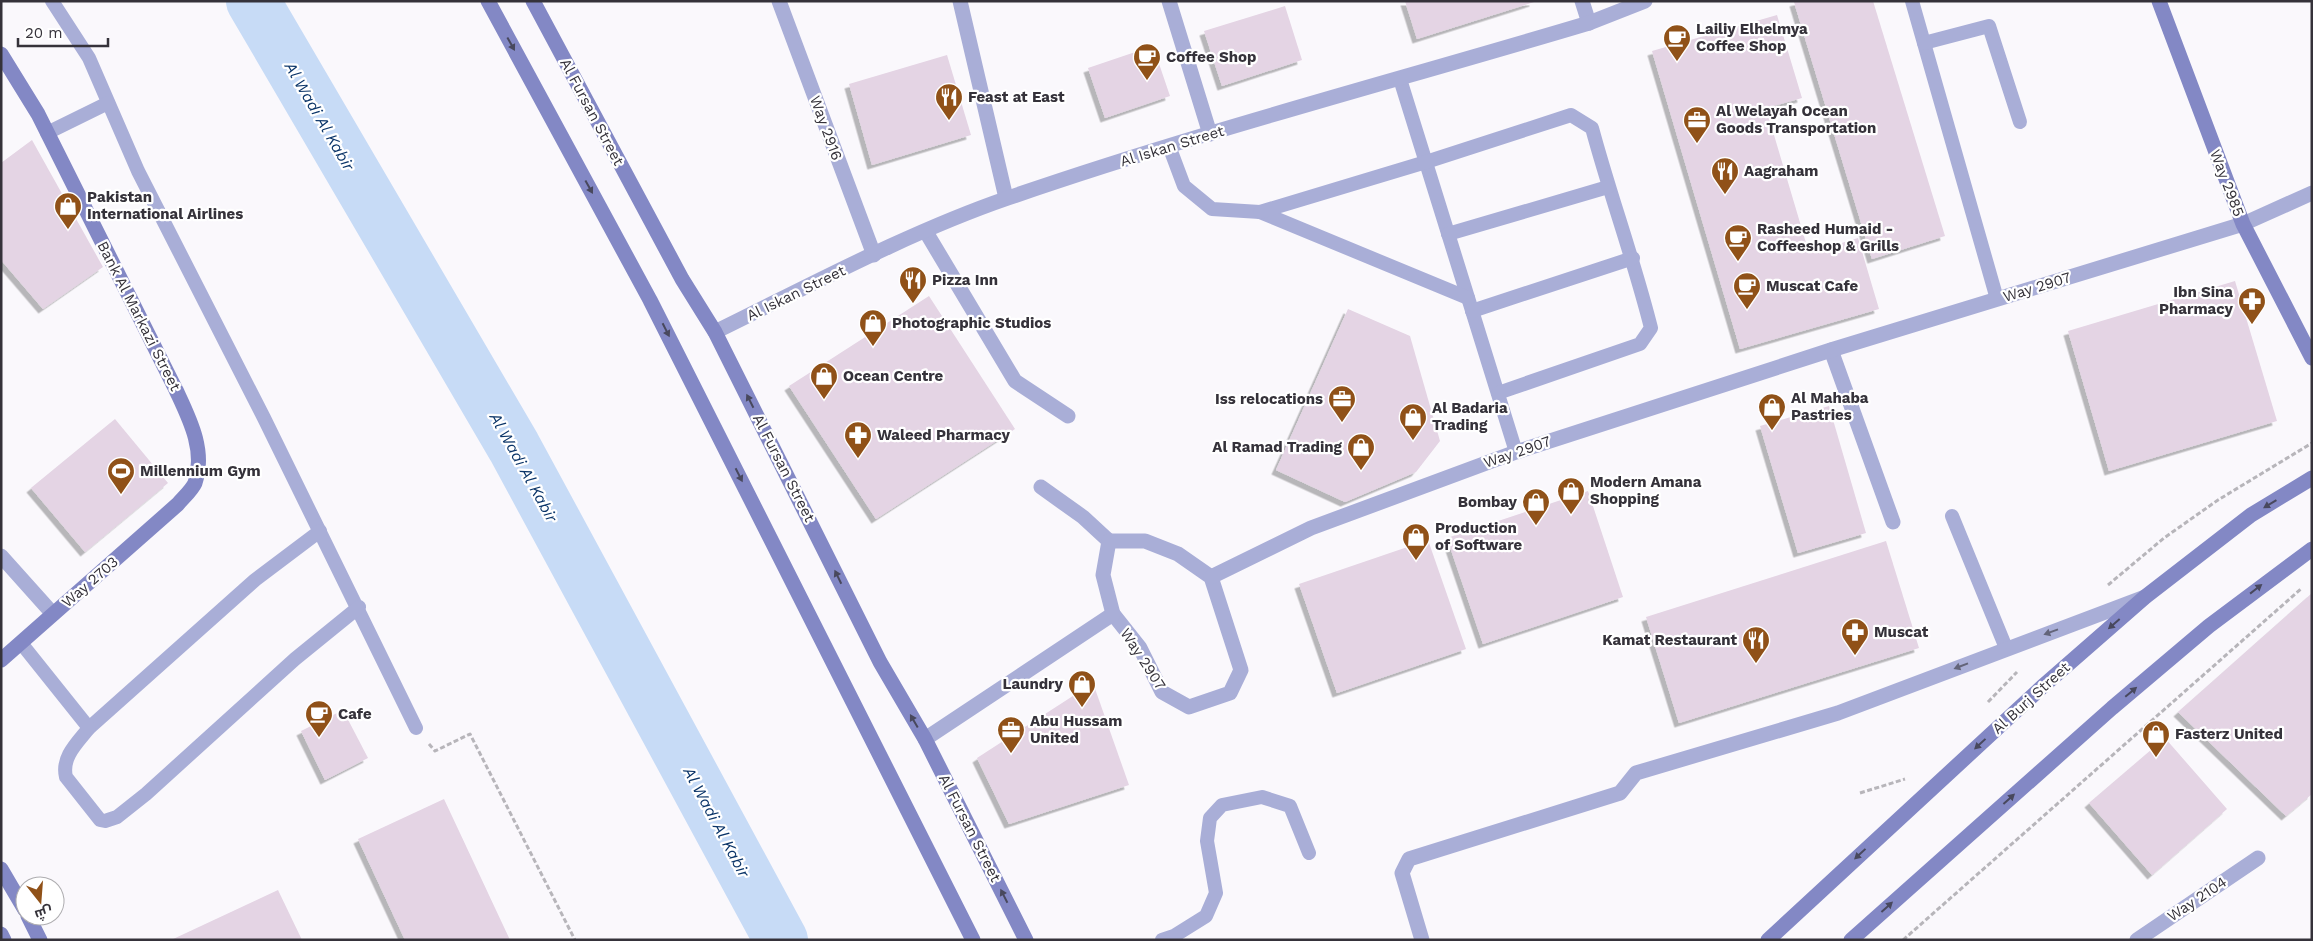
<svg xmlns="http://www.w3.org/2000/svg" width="2313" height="941" viewBox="0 0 2313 941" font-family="'Work Sans',Cairo,sans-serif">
<defs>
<filter id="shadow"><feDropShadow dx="-4.5" dy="4.5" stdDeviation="0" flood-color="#0004"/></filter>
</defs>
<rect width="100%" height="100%" fill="#faf8fc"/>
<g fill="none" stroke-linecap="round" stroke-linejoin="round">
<polyline stroke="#c7dbf6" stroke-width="54" points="253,1 514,447 781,940"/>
</g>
<g fill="#e4d4e4" filter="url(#shadow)">
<polygon points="1405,1 1534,1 1534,2 1417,39"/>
<polygon points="1798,1 1873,1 1945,236 1872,259 1794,2"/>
<polygon points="1285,6 1302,60 1222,86 1204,31"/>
<polygon points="1777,15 1802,98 1766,108 1809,253 1858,238 1879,309 1740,349 1652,51"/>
<polygon points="1153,46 1170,96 1105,118 1088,68"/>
<polygon points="947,55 971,135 872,165 849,84"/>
<polygon points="32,140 103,267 43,309 1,260 1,163"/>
<polygon points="2235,281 2277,421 2109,471 2068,331"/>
<polygon points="929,296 1015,429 876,519 789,386"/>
<polygon points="1348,309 1410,336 1440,441 1416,472 1345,502 1276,470"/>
<polygon points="1829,406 1866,533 1798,553 1760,426"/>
<polygon points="115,419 168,483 85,552 31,488"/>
<polygon points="1588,491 1623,597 1483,644 1447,538"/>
<polygon points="1428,540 1466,649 1337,693 1299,584"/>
<polygon points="1886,541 1919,648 1679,723 1646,617"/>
<polygon points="2312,593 2312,794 2286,816 2178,712"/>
<polygon points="1093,683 1129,785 1009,824 977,758"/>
<polygon points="343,710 368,758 325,780 301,731"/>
<polygon points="2165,738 2227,809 2152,875 2089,803"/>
<polygon points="444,799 510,940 405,940 358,839"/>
<polygon points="278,890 302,940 171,940"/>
</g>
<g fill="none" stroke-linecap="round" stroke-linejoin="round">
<g stroke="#b7b5ba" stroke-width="3" stroke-dasharray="5 2.5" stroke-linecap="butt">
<polyline points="2108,585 2164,538 2218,500 2312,443"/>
<polyline points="1988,702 2017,672"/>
<polyline points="429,744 435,751 470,734 575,940"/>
<polyline points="1860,793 1905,779"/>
<polyline points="1903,940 2302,588"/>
</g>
<g stroke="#a9aed7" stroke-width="14">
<polyline points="52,1 89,58 138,171 264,418 416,728"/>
<polyline points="1912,1 1997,299"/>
<polyline points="1924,43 1989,26 2020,122"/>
<polyline points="1400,79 1516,452"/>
<polyline points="47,133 108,103"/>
<polyline points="1169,146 1184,186 1212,209 1260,212 1468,298"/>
<path d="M1260 212 1426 162 1571 115 1592 128C1610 195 1634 260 1651 328L1640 344 1498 393"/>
<polyline points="1448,234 1608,187"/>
<polyline points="1472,311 1633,258"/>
<polyline points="1952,516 2006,648"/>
<path d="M320 531 255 580 89 728C78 742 61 757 66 777L100 820 105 821 117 817 146 794 295 659 359 607"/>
<polyline points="21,643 89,728"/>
<polyline points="1162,940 1174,936 1206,916 1216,893 1207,841 1210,818 1222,805 1262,797 1290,806 1309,853"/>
</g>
<g stroke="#a9aed7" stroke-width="15">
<polyline points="779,1 874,255"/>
<polyline points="960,1 1006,198"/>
<polyline points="1169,1 1210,134"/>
<polyline points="1582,1 1589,23"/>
<polyline points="926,232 1015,381 1068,416"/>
<path d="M715 332C809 286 909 232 1008 198 1199 132 1395 81 1589 23L1645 1"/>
<polyline points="1831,350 1893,522"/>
<polyline points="1041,487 1083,517 1109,541"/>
<polygon points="1109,541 1145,541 1178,554 1211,577 1241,670 1230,693 1189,707 1162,692 1140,648 1113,614 1103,575"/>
<polyline points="1,556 53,614"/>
<polyline points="1211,577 1311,528 1516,452 1831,350 2243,224 2312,193"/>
<polyline points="925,739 1113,614"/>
<polyline points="1422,940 1402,873 1409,859 1620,793 1636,773 1838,713 2145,597"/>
<polyline points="2137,940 2258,858"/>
</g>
<g stroke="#8388c5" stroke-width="15">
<polyline points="488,1 650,300 973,940"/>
<polyline points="533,1 682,279 715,332 880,662 925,739 1026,940"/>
<polyline points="2159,1 2243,224 2312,358"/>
<path d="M1 54 38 114 176 390C189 418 206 450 195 483 192 490 183 498 178 504L1 660"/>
<polyline points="1,869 25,910"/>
<polyline points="28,916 40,940"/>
<polyline points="1,934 4,940"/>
<polyline points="1768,940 2042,687 2145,597 2251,515 2312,478"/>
<polyline points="1851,940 2112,708 2209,626 2312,549"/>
</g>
</g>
<defs><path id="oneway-solid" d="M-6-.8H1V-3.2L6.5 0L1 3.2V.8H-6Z" transform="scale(1.25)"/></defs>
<g fill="#48485d">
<use href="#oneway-solid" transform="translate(511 44) rotate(61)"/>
<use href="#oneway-solid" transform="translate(589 187) rotate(61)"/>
<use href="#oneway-solid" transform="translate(666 330) rotate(63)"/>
<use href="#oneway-solid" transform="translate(750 401) rotate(-117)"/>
<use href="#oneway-solid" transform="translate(739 475) rotate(63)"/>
<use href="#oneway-solid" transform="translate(2270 504) rotate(149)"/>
<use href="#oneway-solid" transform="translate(838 577) rotate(-116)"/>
<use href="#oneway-solid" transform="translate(2256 589) rotate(-38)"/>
<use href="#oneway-solid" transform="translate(2114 624) rotate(139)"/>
<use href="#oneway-solid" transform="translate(2131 692) rotate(-40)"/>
<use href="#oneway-solid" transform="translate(914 721) rotate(-120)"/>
<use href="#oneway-solid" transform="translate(1980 744) rotate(137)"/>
<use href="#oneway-solid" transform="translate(2009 799) rotate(-42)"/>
<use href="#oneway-solid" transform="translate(1860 854) rotate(137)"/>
<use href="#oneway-solid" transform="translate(1004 896) rotate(-117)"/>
<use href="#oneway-solid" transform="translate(1887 907) rotate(-42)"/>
</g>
<g fill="#636479">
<use href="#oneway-solid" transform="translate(2051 632) rotate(160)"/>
<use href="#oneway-solid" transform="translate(1961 666) rotate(159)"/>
</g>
<defs>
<g id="cafe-pin" transform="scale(1.4375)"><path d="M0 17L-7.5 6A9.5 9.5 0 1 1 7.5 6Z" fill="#905118" stroke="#fff"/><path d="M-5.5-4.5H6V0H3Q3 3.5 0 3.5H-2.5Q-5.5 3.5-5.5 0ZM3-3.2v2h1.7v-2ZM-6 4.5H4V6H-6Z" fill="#fff"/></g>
<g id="restaurant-pin" transform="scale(1.4375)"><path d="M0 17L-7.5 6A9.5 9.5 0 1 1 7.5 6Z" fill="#905118" stroke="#fff"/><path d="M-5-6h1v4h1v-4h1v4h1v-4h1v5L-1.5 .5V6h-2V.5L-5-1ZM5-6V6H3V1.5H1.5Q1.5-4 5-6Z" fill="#fff"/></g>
<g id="office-pin" transform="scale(1.4375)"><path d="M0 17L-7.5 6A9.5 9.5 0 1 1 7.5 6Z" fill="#905118" stroke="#fff"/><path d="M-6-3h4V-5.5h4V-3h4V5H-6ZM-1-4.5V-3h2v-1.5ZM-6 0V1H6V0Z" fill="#fff"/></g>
<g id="shop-pin" transform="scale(1.4375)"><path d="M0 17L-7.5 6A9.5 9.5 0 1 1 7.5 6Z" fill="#905118" stroke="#fff"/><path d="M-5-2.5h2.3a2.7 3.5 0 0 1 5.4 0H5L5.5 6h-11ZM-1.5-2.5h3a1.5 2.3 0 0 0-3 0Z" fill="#fff"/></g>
<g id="pharmacy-pin" transform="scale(1.4375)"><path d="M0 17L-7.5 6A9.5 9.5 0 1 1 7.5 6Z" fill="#905118" stroke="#fff"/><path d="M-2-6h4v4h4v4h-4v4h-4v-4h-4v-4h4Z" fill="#fff"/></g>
<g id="stadium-pin" transform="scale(1.4375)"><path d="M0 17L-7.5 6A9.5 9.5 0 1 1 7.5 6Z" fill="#905118" stroke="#fff"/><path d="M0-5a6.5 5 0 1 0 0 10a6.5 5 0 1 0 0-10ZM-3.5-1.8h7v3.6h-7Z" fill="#fff"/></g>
</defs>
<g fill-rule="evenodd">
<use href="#cafe-pin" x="1677" y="38"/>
<use href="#cafe-pin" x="1147" y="57"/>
<use href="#restaurant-pin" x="949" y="97"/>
<use href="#office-pin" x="1697" y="120"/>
<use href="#restaurant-pin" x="1725" y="171"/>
<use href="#shop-pin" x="68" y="206"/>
<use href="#cafe-pin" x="1738" y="238"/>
<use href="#restaurant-pin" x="913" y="280"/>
<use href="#cafe-pin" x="1747" y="286"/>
<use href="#pharmacy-pin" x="2252" y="301"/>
<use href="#shop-pin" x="873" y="323"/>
<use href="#shop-pin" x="824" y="376"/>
<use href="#office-pin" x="1342" y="399"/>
<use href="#shop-pin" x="1772" y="407"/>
<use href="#shop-pin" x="1413" y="417"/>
<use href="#pharmacy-pin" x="858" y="435"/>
<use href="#shop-pin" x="1361" y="447"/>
<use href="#stadium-pin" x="121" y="471"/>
<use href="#shop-pin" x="1571" y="491"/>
<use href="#shop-pin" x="1536" y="502"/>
<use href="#shop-pin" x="1416" y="537"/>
<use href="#pharmacy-pin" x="1855" y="632"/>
<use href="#restaurant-pin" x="1756" y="640"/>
<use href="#shop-pin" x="1082" y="684"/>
<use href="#cafe-pin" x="319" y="714"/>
<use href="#office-pin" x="1011" y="730"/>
<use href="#shop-pin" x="2156" y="734"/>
</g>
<g text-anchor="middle" stroke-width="4.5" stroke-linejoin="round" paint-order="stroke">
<g font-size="15" font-weight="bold" fill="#35323a" stroke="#fff" text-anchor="start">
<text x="1696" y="34">Lailiy Elhelmya<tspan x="1696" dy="17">Coffee Shop</tspan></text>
<text x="1166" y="62">Coffee Shop</text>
<text x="968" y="102">Feast at East</text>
<text x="1716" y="116">Al Welayah Ocean<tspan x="1716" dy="17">Goods Transportation</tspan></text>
<text x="1744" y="176">Aagraham</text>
<text x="87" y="202">Pakistan<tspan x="87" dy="17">International Airlines</tspan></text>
<text x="1757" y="234">Rasheed Humaid -<tspan x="1757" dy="17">Coffeeshop &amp; Grills</tspan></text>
<text x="932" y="285">Pizza Inn</text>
<text x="1766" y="291">Muscat Cafe</text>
<text x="2233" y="297" text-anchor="end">Ibn Sina<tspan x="2233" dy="17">Pharmacy</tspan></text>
<text x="892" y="328">Photographic Studios</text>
<text x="843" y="381">Ocean Centre</text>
<text x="1791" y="403">Al Mahaba<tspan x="1791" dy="17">Pastries</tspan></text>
<text x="1323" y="404" text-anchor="end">Iss relocations</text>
<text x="1432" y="413">Al Badaria<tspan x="1432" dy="17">Trading</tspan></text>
<text x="877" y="440">Waleed Pharmacy</text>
<text x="1342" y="452" text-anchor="end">Al Ramad Trading</text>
<text x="140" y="476">Millennium Gym</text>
<text x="1590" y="487">Modern Amana<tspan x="1590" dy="17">Shopping</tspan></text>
<text x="1517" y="507" text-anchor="end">Bombay</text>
<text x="1435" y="533">Production<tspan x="1435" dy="17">of Software</tspan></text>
<text x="1874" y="637">Muscat</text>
<text x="1737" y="645" text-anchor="end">Kamat Restaurant</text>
<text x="1063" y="689" text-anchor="end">Laundry</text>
<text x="338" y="719">Cafe</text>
<text x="1030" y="726">Abu Hussam<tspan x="1030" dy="17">United</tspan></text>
<text x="2175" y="739">Fasterz United</text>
</g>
<g font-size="15" fill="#35323a" stroke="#fff">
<text transform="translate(592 112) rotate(62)" y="5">Al Fursan Street</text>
<text transform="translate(826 128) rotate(70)" y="5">Way 2916</text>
<text transform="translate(1172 146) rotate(-17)" y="5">Al Iskan Street</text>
<text transform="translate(2227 183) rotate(69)" y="5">Way 2985</text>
<text transform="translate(2037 287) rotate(-17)" y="5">Way 2907</text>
<text transform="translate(796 293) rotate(-26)" y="5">Al Iskan Street</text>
<text transform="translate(139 316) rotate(63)" y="5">Bank Al Markazi Street</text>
<text transform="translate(1517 452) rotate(-19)" y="5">Way 2907</text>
<text transform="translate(784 468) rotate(63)" y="5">Al Fursan Street</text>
<text transform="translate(90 582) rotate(-41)" y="5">Way 2703</text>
<text transform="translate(1143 659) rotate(57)" y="5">Way 2907</text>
<text transform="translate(2031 698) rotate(-42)" y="5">Al Burj Street</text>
<text transform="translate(970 828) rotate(63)" y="5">Al Fursan Street</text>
<text transform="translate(2197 899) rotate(-34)" y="5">Way 2104</text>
</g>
<g font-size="16" font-style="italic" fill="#0a3468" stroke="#fff">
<text transform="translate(320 116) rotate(60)" y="6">Al Wadi Al Kabir</text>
<text transform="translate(524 467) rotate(61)" y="6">Al Wadi Al Kabir</text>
<text transform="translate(717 822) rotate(62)" y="6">Al Wadi Al Kabir</text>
</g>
</g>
<rect width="2313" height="941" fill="none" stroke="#35323a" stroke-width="5"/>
<g transform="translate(40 901) rotate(163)"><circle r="24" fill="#ffffff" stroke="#aeadb0"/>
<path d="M0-4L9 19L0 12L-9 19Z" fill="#905118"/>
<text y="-8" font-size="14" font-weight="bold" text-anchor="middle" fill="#35323a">ش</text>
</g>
<path d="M18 38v8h90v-8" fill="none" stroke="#35323a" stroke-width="2.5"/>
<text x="25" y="38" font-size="15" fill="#35323a" stroke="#ffffff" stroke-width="4" paint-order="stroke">20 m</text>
</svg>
